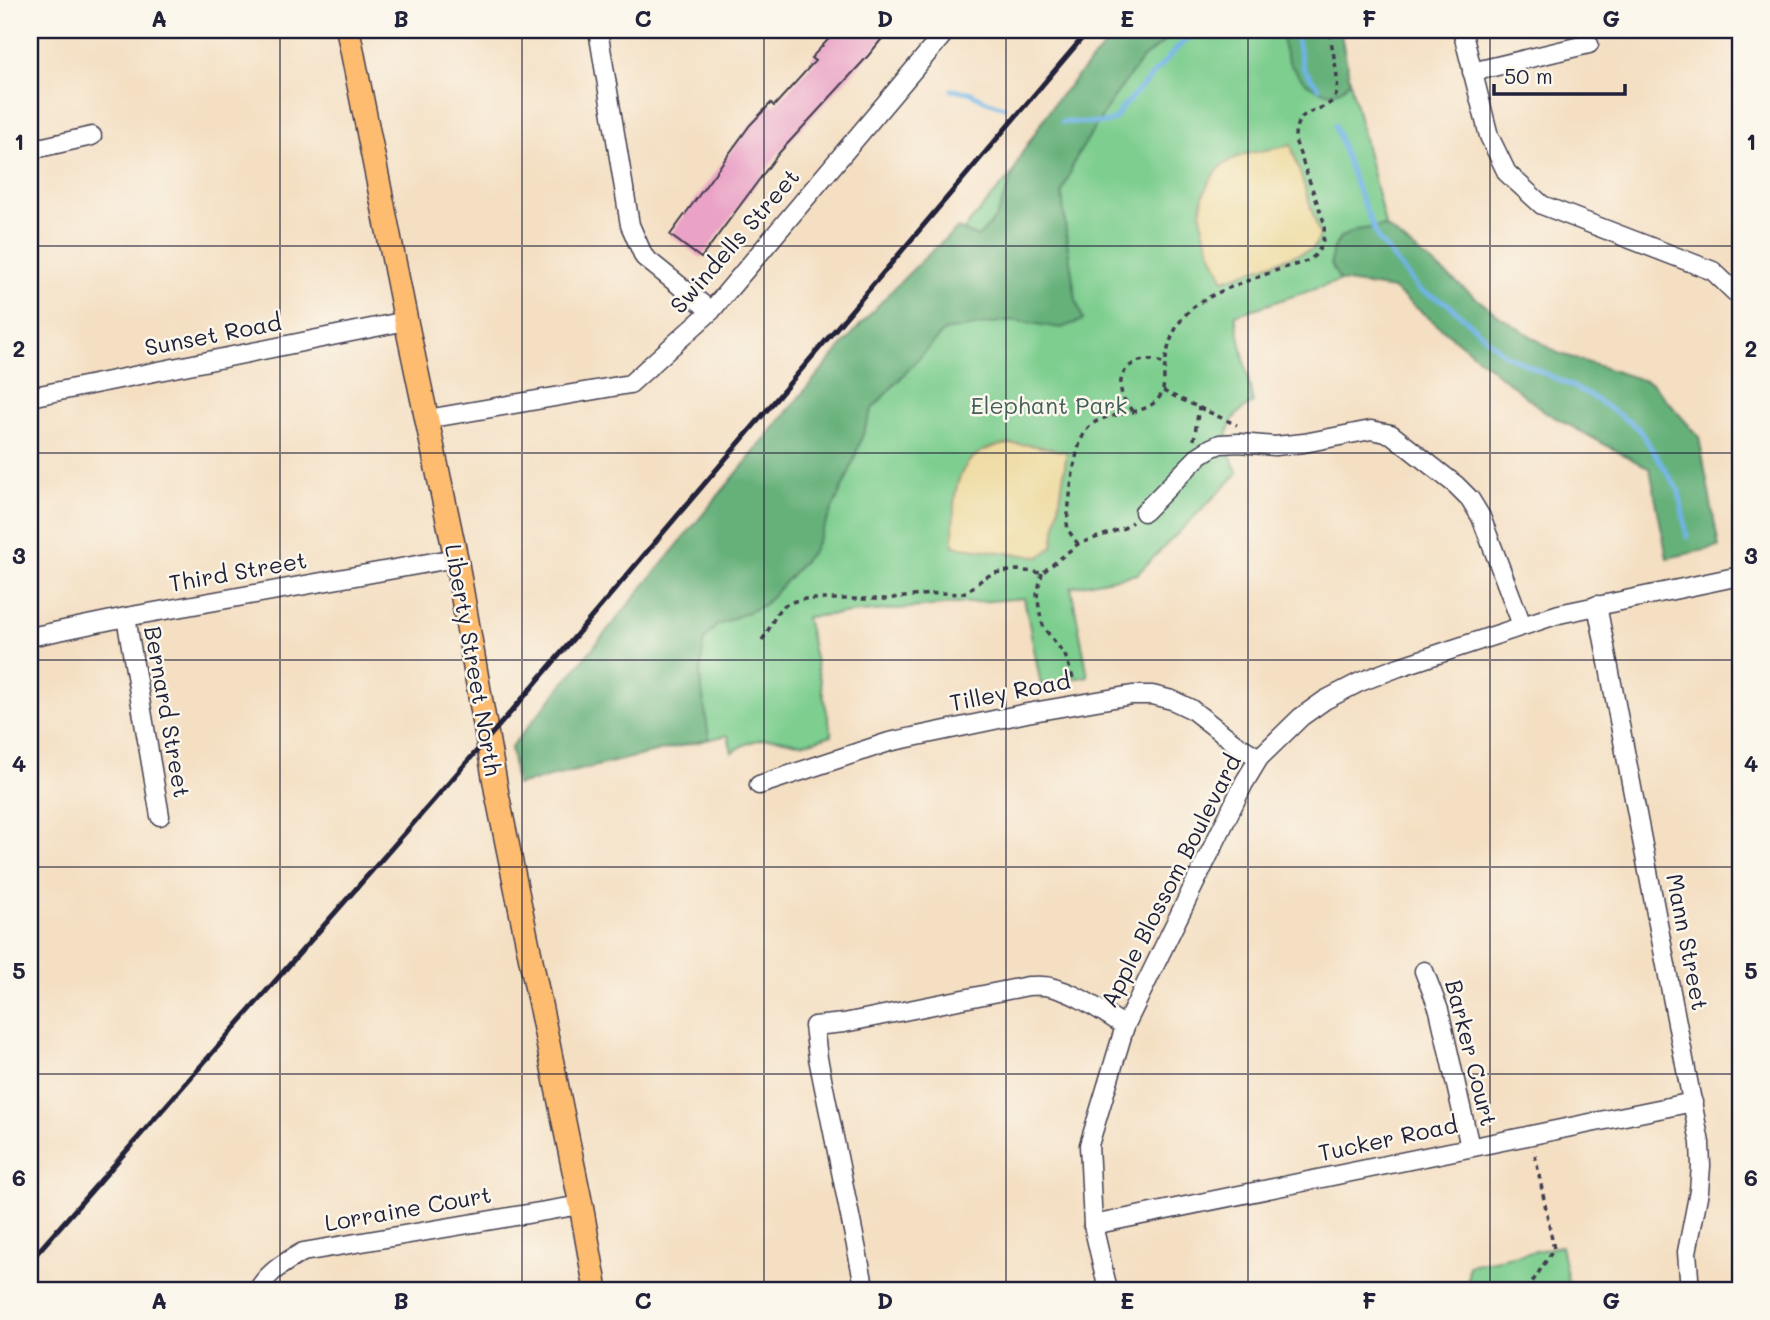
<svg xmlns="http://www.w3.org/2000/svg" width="1770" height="1320" viewBox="0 0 1770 1320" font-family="Mali,sans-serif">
<rect width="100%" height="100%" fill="#fbf7ec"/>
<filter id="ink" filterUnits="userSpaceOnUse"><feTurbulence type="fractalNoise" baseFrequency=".0143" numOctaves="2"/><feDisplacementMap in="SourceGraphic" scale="14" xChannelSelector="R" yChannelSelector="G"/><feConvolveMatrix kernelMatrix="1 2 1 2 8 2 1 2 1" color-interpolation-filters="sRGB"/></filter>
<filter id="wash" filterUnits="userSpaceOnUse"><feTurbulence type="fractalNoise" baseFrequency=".00686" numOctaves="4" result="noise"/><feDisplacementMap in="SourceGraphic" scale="28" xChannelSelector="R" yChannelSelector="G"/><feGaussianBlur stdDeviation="1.57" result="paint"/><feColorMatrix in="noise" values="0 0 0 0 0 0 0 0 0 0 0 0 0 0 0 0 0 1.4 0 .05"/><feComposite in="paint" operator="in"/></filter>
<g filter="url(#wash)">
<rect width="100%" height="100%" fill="#f4dfc3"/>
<g fill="#7dce8f" stroke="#507865" stroke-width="2">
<path d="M1138 30H1340L1350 81 1385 224 1340 281 1235 315 1253 403C1221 419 1223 445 1238 473L1137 574 1071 587 1088 676 1041 685 1024 598 806 617 832 735C822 738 811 743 800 743 793 743 786 740 779 739 763 736 745 743 732 752L728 735 516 785 511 747Z"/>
<polygon points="1561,1246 1570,1290 1467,1290 1469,1265"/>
</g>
<g fill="#66b17a" stroke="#446a5a" stroke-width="2">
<path d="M1119 30H1180L1143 58 1112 100 1076 158 1062 193 1067 242 1076 299 1083 320 1061 328 1012 320 944 331 872 409 849 473 813 551 764 605 716 626 704 640 700 675 709 739 516 785 511 747C591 650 671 553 751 456 816 377 880 294 958 228L978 237 996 218 1020 156 1057 99Z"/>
<path d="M1280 30H1340L1350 81C1347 84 1345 87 1342 89 1326 99 1305 85 1295 71 1286 60 1283 43 1280 30Z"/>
<polygon points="1385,226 1499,316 1558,353 1652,383 1699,437 1719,547 1667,558 1650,469 1545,412 1393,289 1340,281 1331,264 1332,251 1341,237 1356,230"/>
</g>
<g fill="#eeda9e" stroke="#887e6c" stroke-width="2">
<path d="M1291 145 1320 236 1313 249 1224 280C1210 249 1190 216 1209 182 1216 169 1228 160 1243 155 1258 151 1275 149 1291 145Z"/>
<path d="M1011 444 1031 445 1067 452 1053 546 1040 557 953 546C954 497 949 449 1011 444Z"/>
</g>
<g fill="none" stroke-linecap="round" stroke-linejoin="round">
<g stroke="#70b4e6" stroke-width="5">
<polyline points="1293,30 1295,32 1303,68 1319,88"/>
<polyline points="952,90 969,92 984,100 1004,107"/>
<polyline points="1062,122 1106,123 1115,119 1121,109 1183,42 1202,30"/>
<polyline points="1335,125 1353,178 1378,239 1420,291 1447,303 1504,354 1588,394 1638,428 1679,491 1687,537"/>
</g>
</g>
<g id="blocks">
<polygon fill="#eaa2c6" points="837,30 889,30 868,56 779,153 701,258 670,235 750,125 771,103 774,106 815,61 811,58"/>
</g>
</g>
<g filter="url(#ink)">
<use href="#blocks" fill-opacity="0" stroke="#423e4f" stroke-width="2"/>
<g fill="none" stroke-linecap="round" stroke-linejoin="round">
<g stroke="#423e4f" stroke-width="21">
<g id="minor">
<polyline points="598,30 630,225 644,257 711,311"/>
<polyline points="1462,30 1489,136 1507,173 1542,205 1713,271 1740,297"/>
<polyline points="1472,72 1589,44"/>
<polyline points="30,150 92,136"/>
<polyline points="30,397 406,321"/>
<polyline points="427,419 630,384 711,311 947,30"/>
<polyline points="1144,512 1200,455 1211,448 1220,444 1239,443 1275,446 1304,443 1371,430 1391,434 1456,485 1470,499 1481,517 1522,625"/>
<polyline points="1597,605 1700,1143 1701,1166 1699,1191 1687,1252 1690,1290"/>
<polyline points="126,617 160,816"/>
<polyline points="30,637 126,617 456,558"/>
<polyline points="759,785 889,742 1027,713 1132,695 1152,695 1172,700 1191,709 1236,744 1259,758"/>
<polyline points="1424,971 1439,1010 1470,1147"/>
<polyline points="1093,1225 1693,1102"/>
<path d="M258 1290C268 1272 285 1262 303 1252L581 1205"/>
<path d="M865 1290 818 1058 814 1026 844 1023 1028 986C1035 986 1043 985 1050 987 1078 993 1102 1012 1125 1026"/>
<polyline points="1108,1290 1093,1225 1089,1145 1125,1026 1244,783 1259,758 1301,717 1325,700 1360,682 1399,667 1559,614 1740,576"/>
</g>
</g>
<g stroke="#423e4f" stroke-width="26">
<polyline id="major" points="348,30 406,321 456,558 497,794 581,1205 596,1290"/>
</g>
<g stroke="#423e4f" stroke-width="3.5" stroke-dasharray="5 5" stroke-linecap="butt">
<polyline points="1163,391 1237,425"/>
<path d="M1132 411C1128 405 1122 398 1121 390 1117 365 1145 352 1165 365"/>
<polyline points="1194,440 1199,407"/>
<path d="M1078 544 1068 530 1067 523C1070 498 1073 448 1087 429 1105 407 1148 421 1162 393 1165 385 1163 374 1165 366 1168 338 1179 314 1204 300 1226 287 1259 277 1283 268 1293 265 1306 263 1313 257 1323 249 1325 234 1324 222L1295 140C1294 102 1326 117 1336 95 1341 85 1331 43 1329 30"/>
<polyline points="1042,573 1037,595 1041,619 1044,628 1065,655 1074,681"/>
<path d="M762 640C779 616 772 604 805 599H886L940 593 960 594 968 591 984 578 994 573 1017 570 1042 573 1078 544 1124 528 1132 522"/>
<polyline points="832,1290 847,1287"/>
<polyline points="1527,1290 1554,1249 1534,1150"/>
</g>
<use href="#minor" stroke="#fff" stroke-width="18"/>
<use href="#major" stroke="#febc70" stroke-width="23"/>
<polyline stroke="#22223b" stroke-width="5" points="30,1261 517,705 1089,30"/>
</g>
</g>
<path fill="none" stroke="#22223b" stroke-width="2" stroke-opacity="0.55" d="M280 30V1290M522 30V1290M764 30V1290M1006 30V1290M1248 30V1290M1490 30V1290M30 246H1740M30 453H1740M30 660H1740M30 867H1740M30 1074H1740"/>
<g text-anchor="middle" stroke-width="5" stroke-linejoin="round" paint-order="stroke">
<g font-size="23" fill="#22223b" stroke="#fbf7ec">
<text transform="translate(735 241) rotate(-49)" y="8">Swindells Street</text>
<text transform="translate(213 335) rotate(-11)" y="8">Sunset Road</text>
<text transform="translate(238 572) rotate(-10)" y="8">Third Street</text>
<text transform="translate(473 660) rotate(80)" y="8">Liberty Street North</text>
<text transform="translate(1010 692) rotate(-11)" y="8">Tilley Road</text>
<text transform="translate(167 712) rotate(80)" y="8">Bernard Street</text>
<text transform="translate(1171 881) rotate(-63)" y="8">Apple Blossom Boulevard</text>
<text transform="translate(1687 942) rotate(79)" y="8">Mann Street</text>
<text transform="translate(1471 1053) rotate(76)" y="8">Barker Court</text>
<text transform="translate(1388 1139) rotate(-12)" y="8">Tucker Road</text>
<text transform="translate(408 1209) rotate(-10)" y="8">Lorraine Court</text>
</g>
<g font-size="23" fill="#425e58" stroke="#fbf7ec">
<text x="1049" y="414">Elephant Park</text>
</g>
</g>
<rect width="1770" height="1320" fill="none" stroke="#fbf7ec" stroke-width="77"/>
<path d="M1494 84v10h131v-10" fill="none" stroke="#22223b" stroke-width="3.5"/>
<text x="1504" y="84" font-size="21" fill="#22223b" stroke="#fbf7ec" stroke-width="5" paint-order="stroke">50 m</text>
<rect x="38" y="38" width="1694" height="1244" fill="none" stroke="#22223b" stroke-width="2.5"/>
<g font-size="23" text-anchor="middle" font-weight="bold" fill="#22223b">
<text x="159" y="27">A</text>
<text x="401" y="27">B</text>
<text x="643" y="27">C</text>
<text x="885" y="27">D</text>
<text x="1127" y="27">E</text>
<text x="1369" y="27">F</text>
<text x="1611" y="27">G</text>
<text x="19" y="150">1</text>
<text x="1751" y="150">1</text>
<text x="19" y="357">2</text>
<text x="1751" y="357">2</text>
<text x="19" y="564">3</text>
<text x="1751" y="564">3</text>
<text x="19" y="772">4</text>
<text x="1751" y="772">4</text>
<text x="19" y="979">5</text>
<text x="1751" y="979">5</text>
<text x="19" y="1186">6</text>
<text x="1751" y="1186">6</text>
<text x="159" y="1309">A</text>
<text x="401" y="1309">B</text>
<text x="643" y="1309">C</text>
<text x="885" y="1309">D</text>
<text x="1127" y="1309">E</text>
<text x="1369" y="1309">F</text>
<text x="1611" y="1309">G</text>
</g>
</svg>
